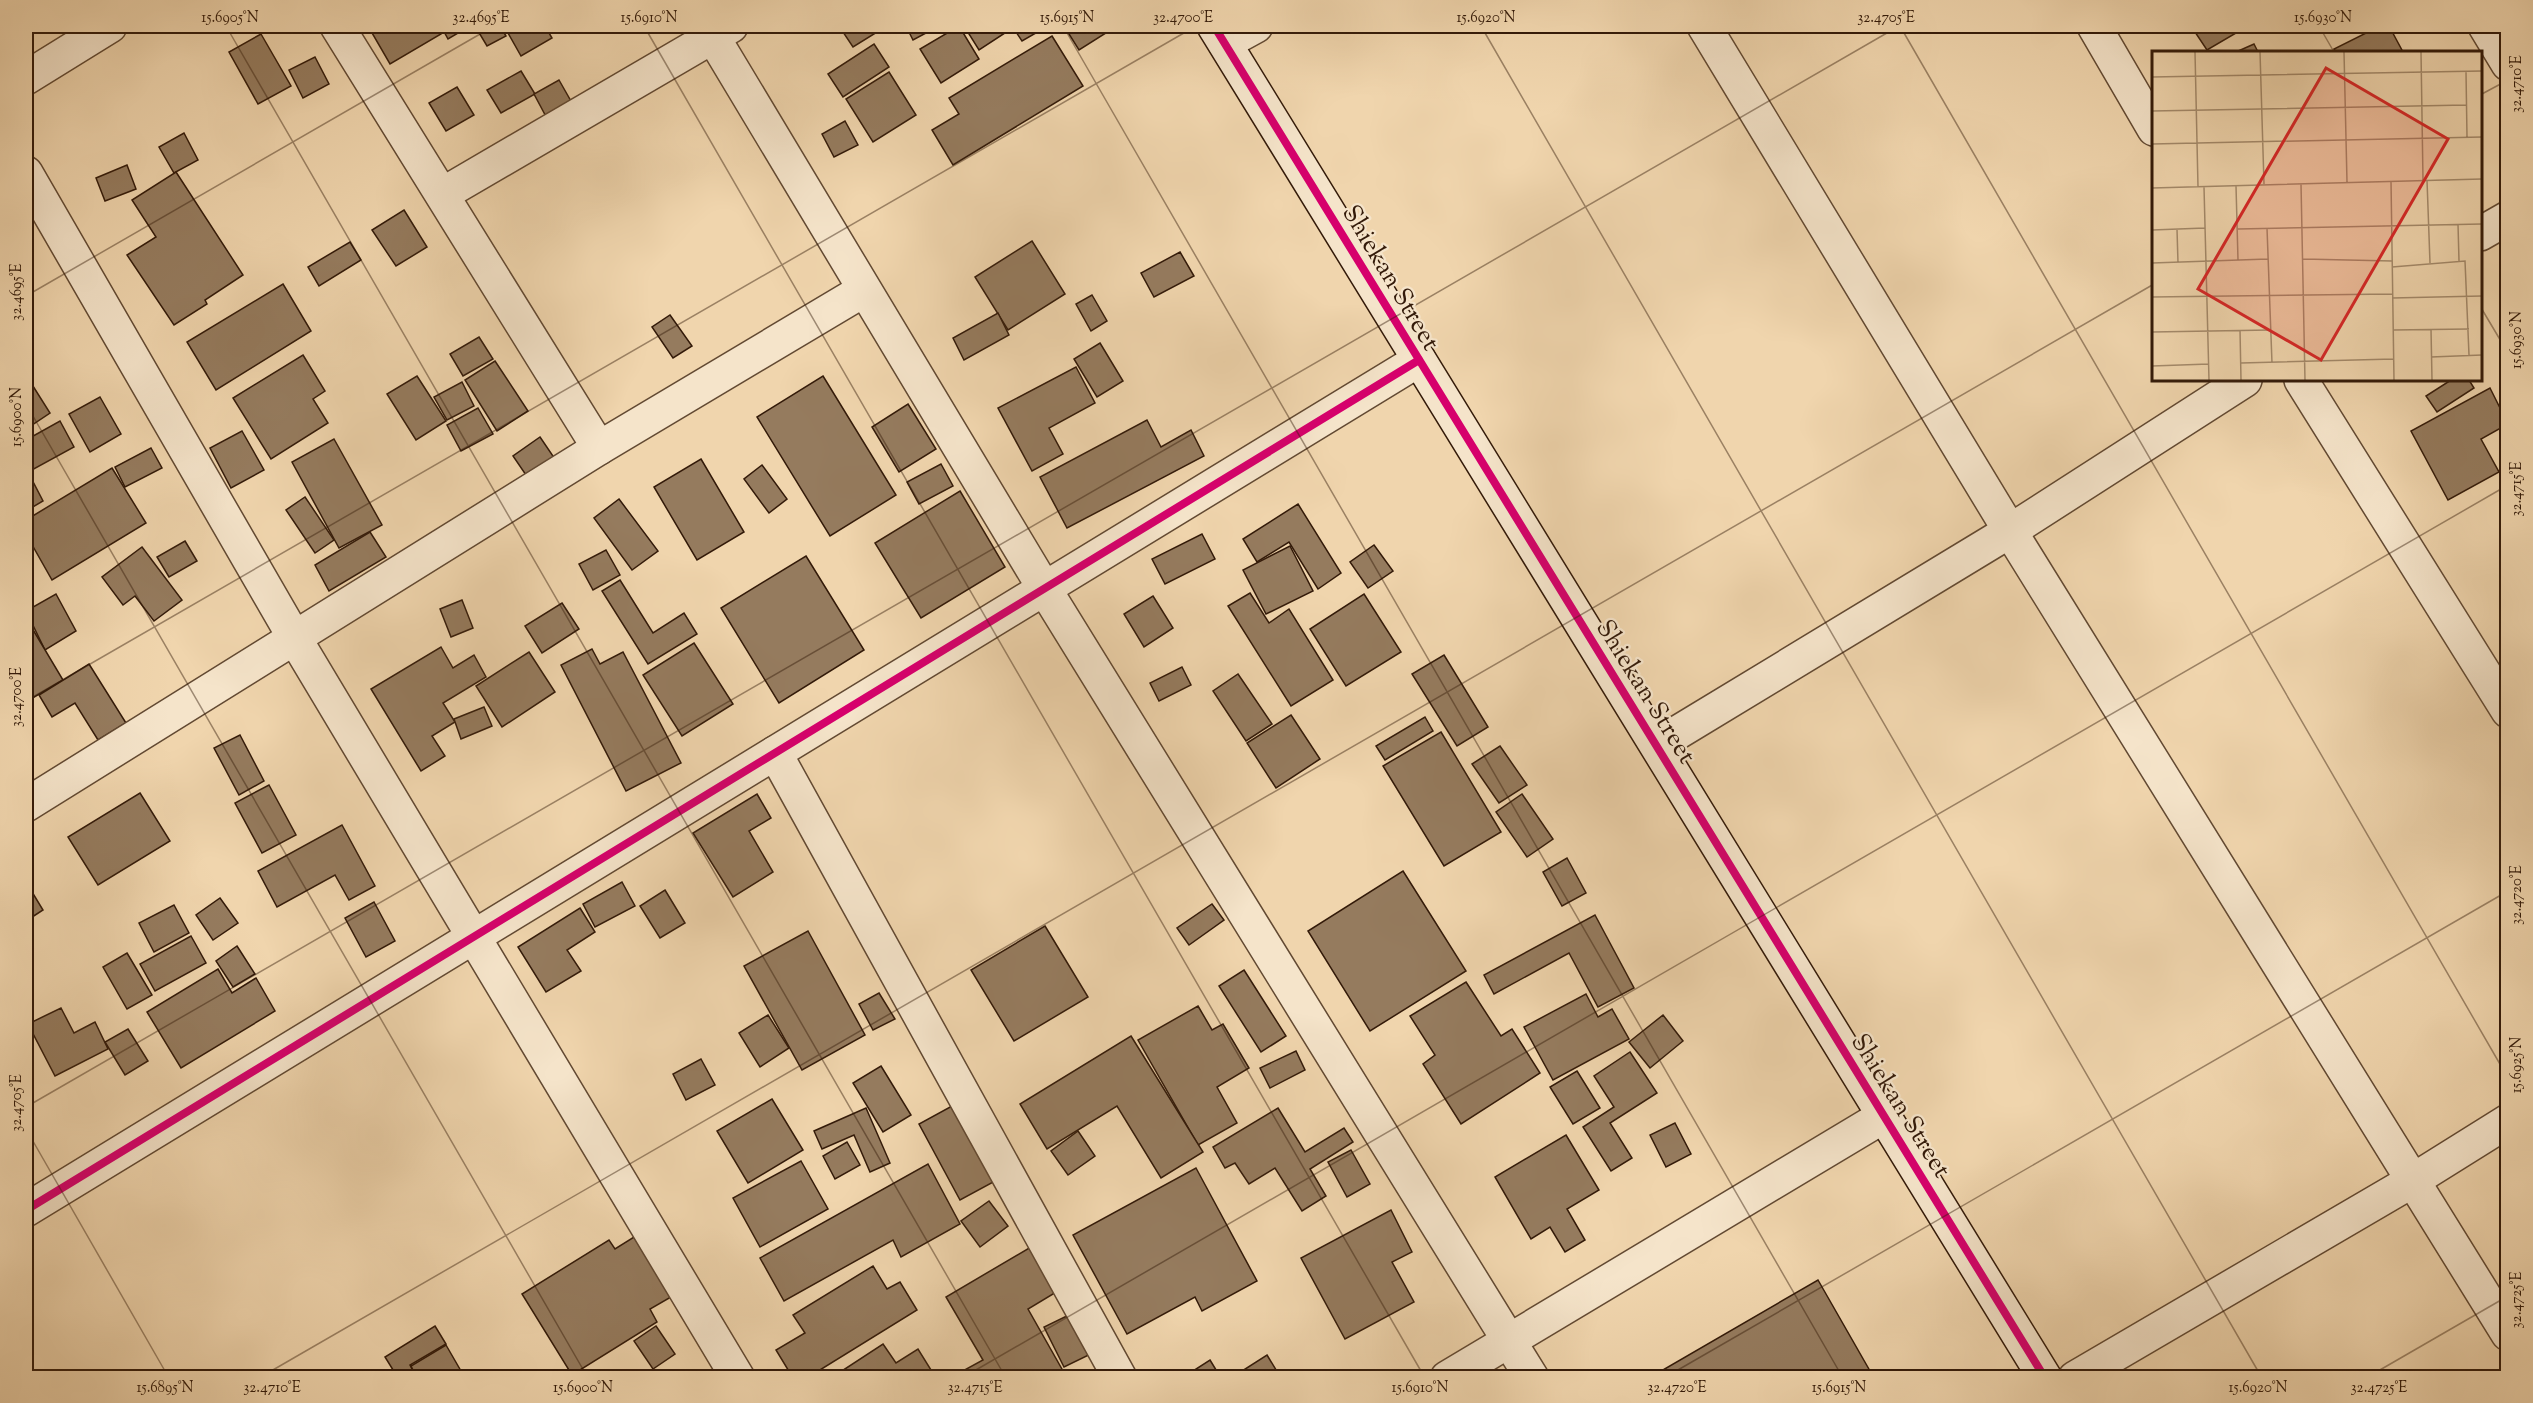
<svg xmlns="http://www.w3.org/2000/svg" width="2533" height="1403" viewBox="0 0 2533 1403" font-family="'Sorts Mill Goudy',serif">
<rect width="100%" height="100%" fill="#f0d5ad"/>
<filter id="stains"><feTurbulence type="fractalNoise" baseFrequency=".00333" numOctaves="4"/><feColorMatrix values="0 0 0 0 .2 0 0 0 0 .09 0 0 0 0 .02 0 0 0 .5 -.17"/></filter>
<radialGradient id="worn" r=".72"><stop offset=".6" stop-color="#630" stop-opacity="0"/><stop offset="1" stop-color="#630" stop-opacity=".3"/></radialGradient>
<g fill="#957b5e" stroke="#331a09" stroke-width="1.5">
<polygon points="368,26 437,26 441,34 390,64"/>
<polygon points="441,26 470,26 448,39"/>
<polygon points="475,26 500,26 506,36 487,46"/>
<polygon points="504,26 545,26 552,38 521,56"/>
<polygon points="839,26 880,26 882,29 853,47"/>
<polygon points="906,26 939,26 913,40"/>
<polygon points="959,26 979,59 941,83 920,49"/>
<polygon points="964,26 1005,26 1008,31 979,50"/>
<polygon points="1012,26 1048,26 1022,41"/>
<polygon points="1064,26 1117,26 1079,50"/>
<polygon points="2191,26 2248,26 2207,50"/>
<polygon points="2380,26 2389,26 2403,52 2336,52 2334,49"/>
<polygon points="261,34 291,86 258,104 229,52"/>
<polygon points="1052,36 1083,86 953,165 932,130 959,114 949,98"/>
<polygon points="874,44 889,67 843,97 828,74"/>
<polygon points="2254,44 2258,52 2236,52"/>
<polygon points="315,57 329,84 303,98 289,70"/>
<polygon points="521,71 535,94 501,113 487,90"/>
<polygon points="889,72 916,115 873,142 846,99"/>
<polygon points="559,80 576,110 550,124 534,94"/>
<polygon points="457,87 474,115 446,131 429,103"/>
<polygon points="845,121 858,145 834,157 822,134"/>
<polygon points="184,133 198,160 174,173 159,147"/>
<polygon points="127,165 136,189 105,201 96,178"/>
<polygon points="176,172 243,275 205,300 207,304 174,325 127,255 156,237 132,200"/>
<polygon points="404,210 427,247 396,266 372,230"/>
<polygon points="1032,241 1065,294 1008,330 975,277"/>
<polygon points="350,242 361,260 319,286 308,267"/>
<polygon points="1180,252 1194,276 1154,297 1141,273"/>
<polygon points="283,284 311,331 216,390 187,342"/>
<polygon points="1092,295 1107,321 1091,331 1076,304"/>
<polygon points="998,313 1009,335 964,360 953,338"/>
<polygon points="670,315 692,346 673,358 652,327"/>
<polygon points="479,337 493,359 463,376 450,354"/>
<polygon points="1100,343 1123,381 1097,397 1074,359"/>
<polygon points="303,355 325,391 313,399 328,423 271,459 233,398"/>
<polygon points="495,361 528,411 497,431 465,380"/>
<polygon points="1076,367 1095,403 1049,428 1063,454 1032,471 998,408"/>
<polygon points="26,375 50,413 26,429"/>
<polygon points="417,376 446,421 416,440 387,394"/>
<polygon points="823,376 896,495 830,536 757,417"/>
<polygon points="2451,380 2469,380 2474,388 2437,412 2426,396"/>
<polygon points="462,382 474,406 447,420 434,397"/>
<polygon points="2490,388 2508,424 2481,439 2499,472 2448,500 2411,431"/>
<polygon points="100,397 121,434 90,452 69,414"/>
<polygon points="908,404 936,449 899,472 872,427"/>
<polygon points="478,408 493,434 461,451 447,425"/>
<polygon points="1147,420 1161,447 1191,430 1204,456 1067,528 1040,477"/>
<polygon points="60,421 74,447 28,472 43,501 26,511 26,440"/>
<polygon points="242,431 264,470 231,488 210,448"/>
<polygon points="540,437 555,459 528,478 513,456"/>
<polygon points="334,439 382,525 339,548 292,462"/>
<polygon points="151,448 162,468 125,487 115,467"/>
<polygon points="701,459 744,532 697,560 654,487"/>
<polygon points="941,464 953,486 919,504 907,482"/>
<polygon points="762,465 787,499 769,513 744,479"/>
<polygon points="112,468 146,523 52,580 26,534 26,520"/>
<polygon points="960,491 1005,567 921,618 875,543"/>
<polygon points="305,497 334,540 315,553 286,510"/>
<polygon points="619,499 658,551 632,570 594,518"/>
<polygon points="1298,504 1341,573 1318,589 1289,542 1257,562 1243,539"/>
<polygon points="370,532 386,557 329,591 315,565"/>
<polygon points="1202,534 1215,559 1165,584 1152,559"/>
<polygon points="185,541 197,561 169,577 157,557"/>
<polygon points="1374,545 1393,571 1368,588 1350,562"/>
<polygon points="1290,546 1313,591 1266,614 1243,570"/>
<polygon points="142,547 182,600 154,621 135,596 123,605 102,577"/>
<polygon points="606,550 620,575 593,590 579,564"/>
<polygon points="806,556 864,650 779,703 721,608"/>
<polygon points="620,580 653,633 684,613 697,634 648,664 602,591"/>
<polygon points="1250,593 1269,623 1289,609 1333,680 1291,706 1228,606"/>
<polygon points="56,594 76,631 45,650 26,611"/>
<polygon points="1364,594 1401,652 1346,686 1310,629"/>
<polygon points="1153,596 1173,628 1144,647 1124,614"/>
<polygon points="462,600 473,628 451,637 440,609"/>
<polygon points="562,603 579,629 542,653 525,626"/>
<polygon points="29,623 63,680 26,702 26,625"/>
<polygon points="694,643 733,704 682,736 643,675"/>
<polygon points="441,647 453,668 474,655 486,677 443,703 455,722 432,736 445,756 421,771 371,689"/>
<polygon points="592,649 600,664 623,652 681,763 626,791 561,665"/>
<polygon points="529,652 555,692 502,727 476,686"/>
<polygon points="1444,655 1488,727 1457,746 1412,674"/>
<polygon points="89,664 126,723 98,740 75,703 52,717 39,695"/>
<polygon points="1182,667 1191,685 1159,701 1150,683"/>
<polygon points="1238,674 1272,724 1246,741 1213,691"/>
<polygon points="484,707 492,726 461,739 454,719"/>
<polygon points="1291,715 1320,759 1276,788 1247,743"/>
<polygon points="1425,717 1433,731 1385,760 1376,746"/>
<polygon points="1441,732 1501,832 1444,866 1383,766"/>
<polygon points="240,735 264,781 239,795 214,748"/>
<polygon points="1500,746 1527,785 1499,803 1472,764"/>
<polygon points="269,785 296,835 262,853 235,803"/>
<polygon points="140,793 170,841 98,885 68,837"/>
<polygon points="757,794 771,818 749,831 773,872 733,897 693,833"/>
<polygon points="1522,794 1553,839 1527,857 1496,812"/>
<polygon points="342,825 375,886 349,900 335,875 277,907 258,871"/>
<polygon points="1567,858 1586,893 1562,906 1543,872"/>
<polygon points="1403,871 1466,971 1370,1031 1308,931"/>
<polygon points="26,882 43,910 26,921"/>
<polygon points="622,882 635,906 595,927 583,904"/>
<polygon points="665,890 685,923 660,938 640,906"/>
<polygon points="220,898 238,923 213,940 196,915"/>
<polygon points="374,902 395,941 366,957 345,918"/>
<polygon points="1212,904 1224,920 1189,945 1177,928"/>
<polygon points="174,905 189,933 154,952 139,923"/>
<polygon points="580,908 595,932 567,950 581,971 546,992 518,947"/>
<polygon points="1595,915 1634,988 1598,1007 1569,953 1494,994 1484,975"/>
<polygon points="1045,926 1088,997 1014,1041 971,970"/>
<polygon points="808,931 865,1035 802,1070 744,966"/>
<polygon points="191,936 206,963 155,991 140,964"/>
<polygon points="237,946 255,974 233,987 216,961"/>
<polygon points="127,953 152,995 127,1009 103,967"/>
<polygon points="218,969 232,993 256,978 275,1011 181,1068 147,1012"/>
<polygon points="1244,970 1286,1036 1261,1052 1219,986"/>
<polygon points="1466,982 1501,1036 1512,1029 1540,1073 1461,1124 1423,1064 1435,1055 1410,1016"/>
<polygon points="879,993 895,1019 873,1030 859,1004"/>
<polygon points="1586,994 1598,1017 1612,1009 1629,1039 1553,1080 1524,1027"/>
<polygon points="1198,1006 1212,1030 1223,1024 1249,1068 1217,1087 1237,1123 1198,1145 1138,1040"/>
<polygon points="61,1008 74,1033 95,1022 108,1049 55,1076 28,1024"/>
<polygon points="768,1015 789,1048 760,1067 739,1033"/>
<polygon points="1663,1015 1683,1041 1650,1068 1629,1042"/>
<polygon points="128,1029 148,1061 125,1075 105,1042"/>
<polygon points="1131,1036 1203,1152 1161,1178 1117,1106 1047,1149 1020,1104"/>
<polygon points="1296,1051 1305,1070 1270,1088 1260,1068"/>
<polygon points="1630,1052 1657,1093 1610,1123 1632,1158 1611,1171 1583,1127 1614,1107 1594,1076"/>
<polygon points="701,1059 715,1085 686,1100 673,1074"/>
<polygon points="881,1066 911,1115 883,1132 853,1083"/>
<polygon points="1577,1071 1600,1108 1573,1124 1550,1087"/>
<polygon points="772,1099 803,1150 748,1183 717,1131"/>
<polygon points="952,1106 997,1180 960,1200 919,1124"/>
<polygon points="866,1108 890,1163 870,1172 854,1135 822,1149 814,1131"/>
<polygon points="1278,1108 1305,1152 1344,1128 1353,1142 1310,1169 1326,1196 1302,1211 1275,1168 1249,1184 1235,1163 1225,1168 1213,1147"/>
<polygon points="1675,1123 1691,1154 1666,1167 1650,1135"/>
<polygon points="1078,1131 1095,1156 1068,1175 1051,1151"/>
<polygon points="1566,1135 1599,1190 1567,1209 1585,1240 1565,1252 1550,1227 1531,1239 1495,1177"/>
<polygon points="847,1142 860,1165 835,1179 823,1156"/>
<polygon points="1351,1150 1370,1184 1347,1197 1328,1162"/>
<polygon points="801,1161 828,1209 760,1247 733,1198"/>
<polygon points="928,1164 960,1224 901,1257 893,1240 784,1301 760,1258"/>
<polygon points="1196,1168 1257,1281 1202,1311 1195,1297 1127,1334 1073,1235"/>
<polygon points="989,1201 1008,1226 980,1247 961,1221"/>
<polygon points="1391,1210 1412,1252 1392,1262 1414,1302 1345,1339 1301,1258"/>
<polygon points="634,1237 671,1297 650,1309 657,1322 572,1375 522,1294 609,1240 615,1249"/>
<polygon points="1036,1244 1063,1288 1028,1309 1067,1378 962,1378 959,1373 983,1360 946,1297"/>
<polygon points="873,1266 887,1289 900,1282 917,1310 807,1378 793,1378 776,1350 805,1333 793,1315"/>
<polygon points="1818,1280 1874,1378 1649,1378"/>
<polygon points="1077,1311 1097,1351 1064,1367 1044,1327"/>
<polygon points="435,1326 446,1344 410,1365 414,1373 408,1378 398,1378 385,1357"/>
<polygon points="656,1326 675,1354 653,1369 634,1341"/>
<polygon points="883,1344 896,1363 918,1349 936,1378 831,1378"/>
<polygon points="446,1345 465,1378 417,1378 411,1366"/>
<polygon points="1267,1355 1281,1378 1231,1378"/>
<polygon points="1210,1360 1221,1378 1182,1378"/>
<polygon points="687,1370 691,1378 675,1378"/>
</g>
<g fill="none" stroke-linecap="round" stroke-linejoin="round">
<g stroke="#624932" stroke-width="36">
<g id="street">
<polyline points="337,26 599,448"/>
<polyline points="1704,26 2010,531 2508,1334"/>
<polyline points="2094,26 2154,129"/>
<polyline points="2485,26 2508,64"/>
<polyline points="713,37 1044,588 1532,1378"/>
<polyline points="1225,43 1256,26"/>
<polyline points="26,78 110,26"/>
<polyline points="26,173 294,637 738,1378"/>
<polyline points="443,194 731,26"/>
<polyline points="2480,234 2508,218"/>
<polyline points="2301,380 2508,711"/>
<polyline points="1657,745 2010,531 2245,380"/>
<polyline points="775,753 1120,1378"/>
<polyline points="26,805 599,448 864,290"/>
<polyline points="26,1210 1419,360"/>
<polyline points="1447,1378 1884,1116"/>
<polyline points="2075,1378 2412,1181 2508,1121"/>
</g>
</g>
<g stroke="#331a09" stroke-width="36">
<polyline id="secondary" points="1214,26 2045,1378"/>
</g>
<use href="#street" stroke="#f5e4ca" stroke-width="33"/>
<use href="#secondary" stroke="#f5e4ca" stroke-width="33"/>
<g stroke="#f5e4ca" stroke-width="11">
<g id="cycleway">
<polyline points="1214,26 2045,1378"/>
<polyline points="26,1210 1419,360"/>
</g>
</g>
<use href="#cycleway" stroke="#d6006c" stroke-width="8"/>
</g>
<path fill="none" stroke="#331a09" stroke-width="1.5" stroke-opacity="0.45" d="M226 26 1006 1378M644 26 1425 1378M1063 26 1843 1378M1481 26 2262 1378M1900 26 2508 1078M2319 26 2334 52M2480 95 2508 80M26 296 494 26M2480 306 2508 353M26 404 588 1378M26 701 1196 26M26 1107 1899 26M26 1129 169 1378M259 1378 2154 284M962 1378 2508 485M1664 1378 2508 891M2366 1378 2508 1296"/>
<g text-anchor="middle" stroke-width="4.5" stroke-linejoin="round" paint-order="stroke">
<g font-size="26" fill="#331a09" stroke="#f5e4ca">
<text transform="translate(1392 277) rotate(59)" y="9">Shiekan Street</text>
<text transform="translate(1647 691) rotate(58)" y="9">Shiekan Street</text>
<text transform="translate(1902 1105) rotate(58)" y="9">Shiekan Street</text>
</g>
</g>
<g transform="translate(2152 51)">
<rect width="330" height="330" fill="#f0d5ad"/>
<path fill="none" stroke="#a48a6b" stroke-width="1.5" d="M43 1 46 136M108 1 112 133M192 1 195 131M269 1 271 129M314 21 315 86M0 26 330 20M0 60 314 54M0 93 330 86M275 129 278 212M239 130 242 329M149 133 153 329M84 135 86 209M52 136 57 329M0 137 330 128M306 173 307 210M115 177 120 312M25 178 26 212M86 178 330 173M0 179 53 177M151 208 240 210M0 212 116 208M240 216 313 210 317 304M0 246 240 243M240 247 330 245M279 278 280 329M88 279 89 329M241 279 317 278M0 281 118 279M279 306 330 304M89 312 242 308M0 315 57 313"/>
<path fill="#d62828" fill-opacity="0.15" stroke="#d62828" stroke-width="3" d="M174 17 296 88 169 309 46 238Z"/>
<rect width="330" height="330" fill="none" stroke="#331a09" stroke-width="3"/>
</g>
<rect width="2533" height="1403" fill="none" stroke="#f0d5ad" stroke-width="66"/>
<rect x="33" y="33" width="2467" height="1337" fill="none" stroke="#331a09" stroke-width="2"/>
<g font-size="15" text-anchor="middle" fill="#331a09">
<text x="230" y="22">15.6905°N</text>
<text x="481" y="22">32.4695°E</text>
<text x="649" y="22">15.6910°N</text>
<text x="1067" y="22">15.6915°N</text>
<text x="1183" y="22">32.4700°E</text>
<text x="1486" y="22">15.6920°N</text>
<text x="1886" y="22">32.4705°E</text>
<text x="2323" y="22">15.6930°N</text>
<text transform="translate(2516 84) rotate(-90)" y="5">32.4710°E</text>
<text transform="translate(16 292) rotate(-90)" y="5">32.4695°E</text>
<text transform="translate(2516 340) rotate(-90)" y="5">15.6930°N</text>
<text transform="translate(16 417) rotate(-90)" y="5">15.6900°N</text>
<text transform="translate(2516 489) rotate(-90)" y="5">32.4715°E</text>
<text transform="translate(16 697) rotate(-90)" y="5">32.4700°E</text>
<text transform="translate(2516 895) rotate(-90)" y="5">32.4720°E</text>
<text transform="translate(2516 1065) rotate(-90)" y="5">15.6925°N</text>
<text transform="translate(16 1103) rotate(-90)" y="5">32.4705°E</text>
<text transform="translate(2516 1300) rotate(-90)" y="5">32.4725°E</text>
<text x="165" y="1392">15.6895°N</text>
<text x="272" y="1392">32.4710°E</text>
<text x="583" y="1392">15.6900°N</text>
<text x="975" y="1392">32.4715°E</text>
<text x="1420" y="1392">15.6910°N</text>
<text x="1677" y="1392">32.4720°E</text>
<text x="1839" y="1392">15.6915°N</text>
<text x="2258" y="1392">15.6920°N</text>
<text x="2379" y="1392">32.4725°E</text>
</g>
<rect width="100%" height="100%" filter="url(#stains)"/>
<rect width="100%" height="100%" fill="url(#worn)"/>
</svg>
